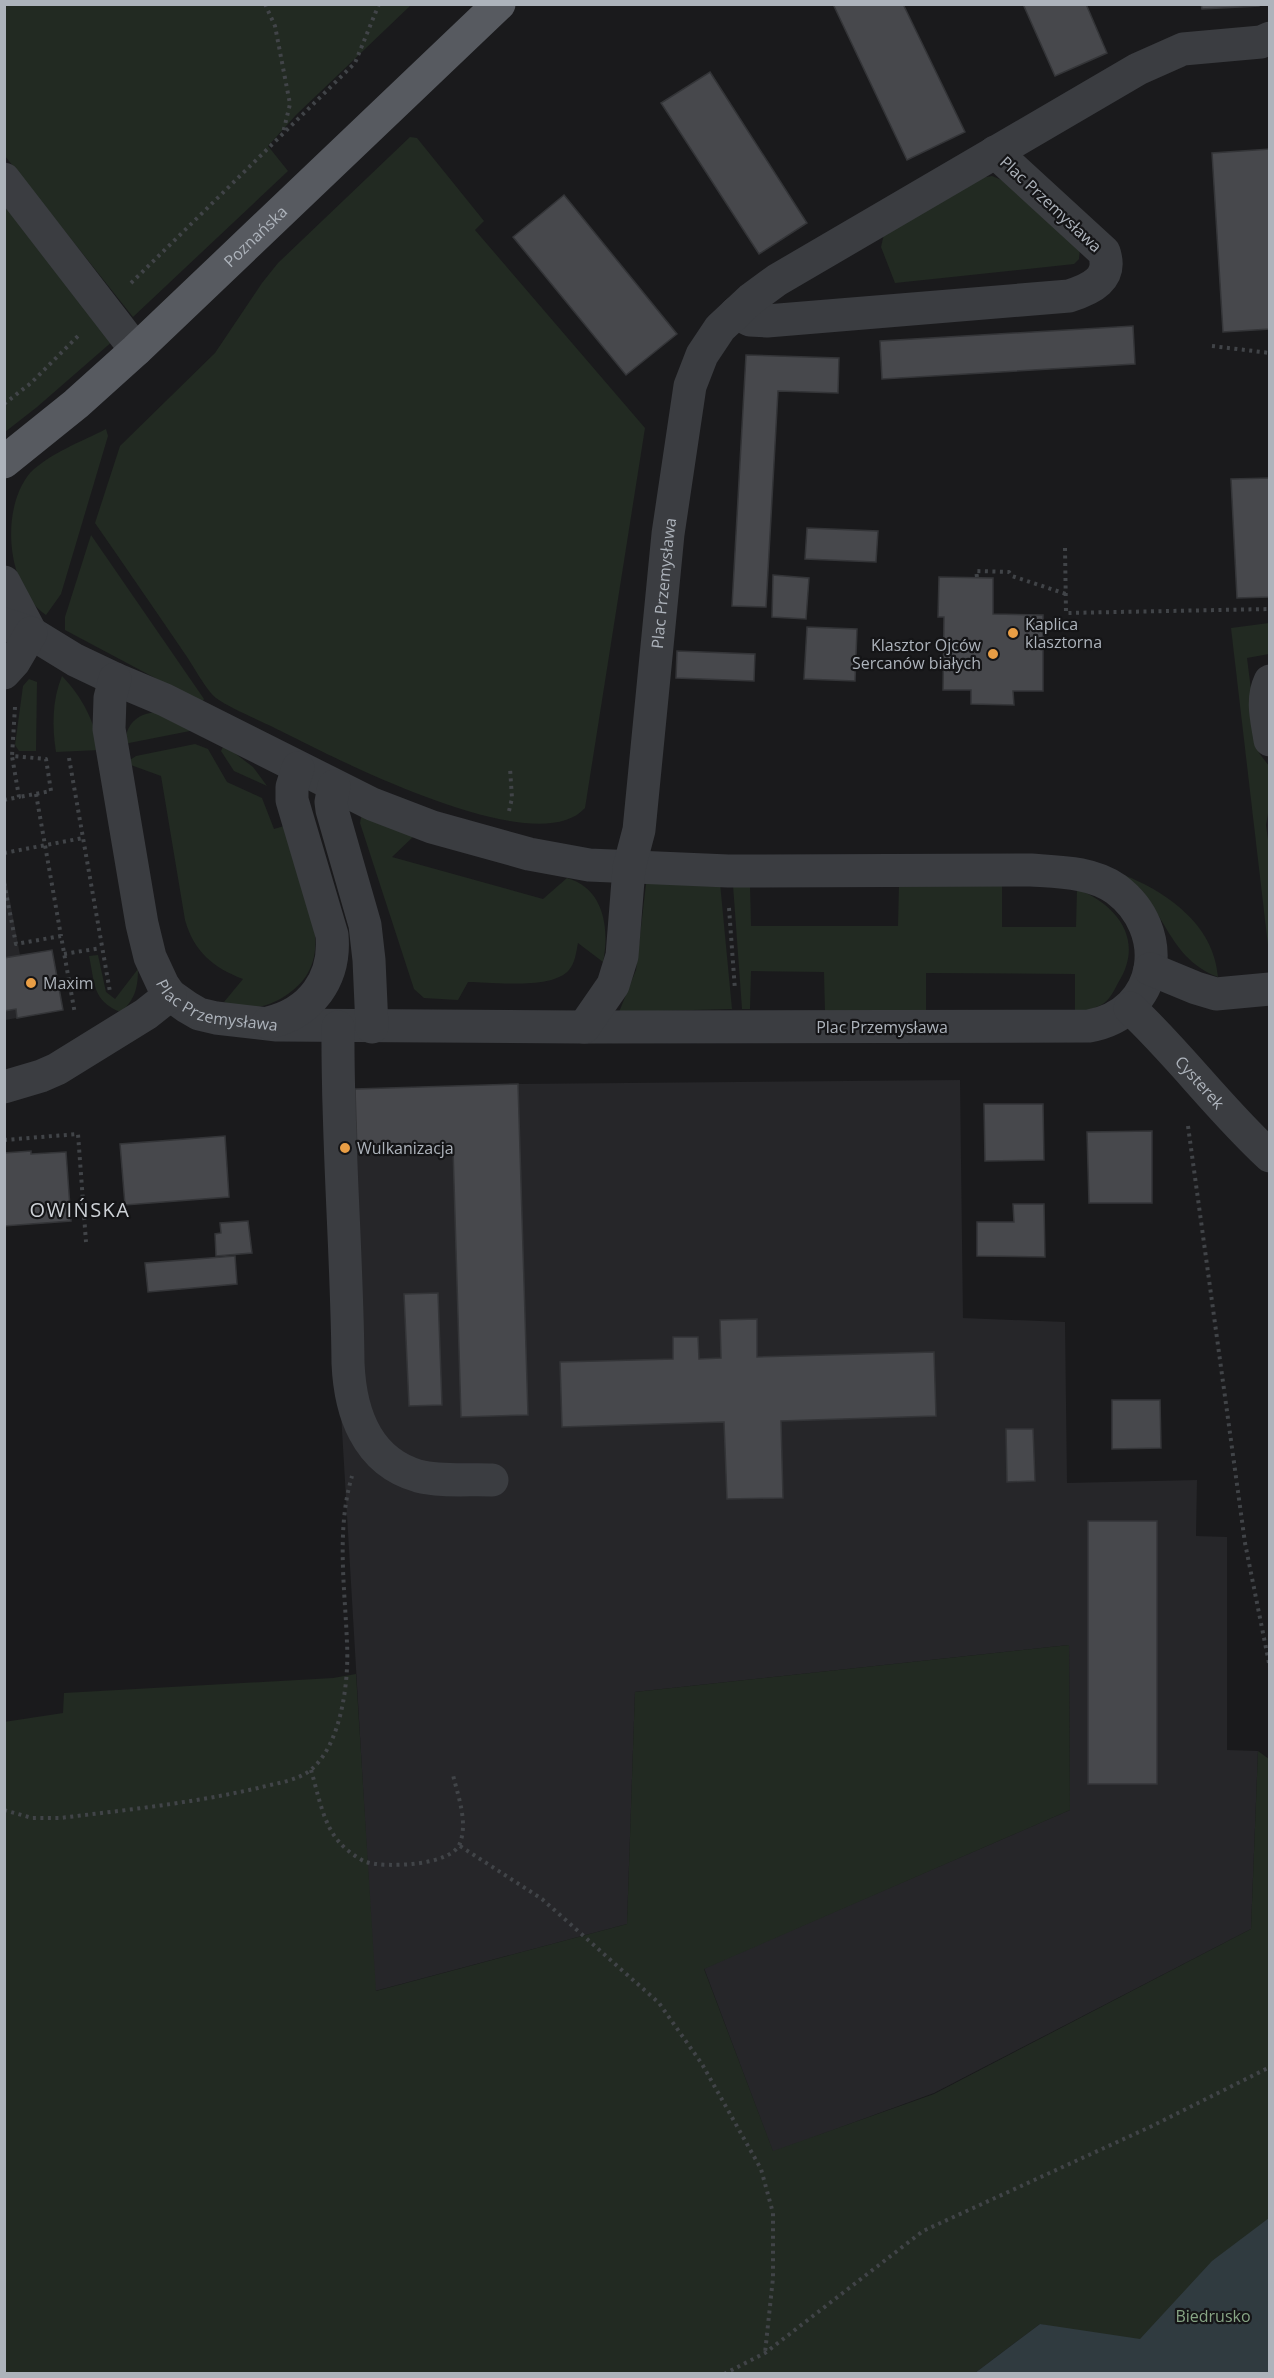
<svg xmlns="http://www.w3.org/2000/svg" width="1274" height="2378" viewBox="0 0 1274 2378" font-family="'Open Sans',sans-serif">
<rect width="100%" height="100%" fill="#1a1a1c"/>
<g fill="#262629">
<polygon points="4,869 20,955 52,950 63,1010 5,1020"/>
<polygon points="960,1080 963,1318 1065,1322 1067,1483 1197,1480 1196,1536 1227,1537 1227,1750 1258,1751 1251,1929 934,2093 773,2152 704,1968 1070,1810 1069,1645 635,1692 627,1924 375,1991 322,1090 518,1084"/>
</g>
<g fill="#222a22">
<polygon points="5,5 411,5 296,115 268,146 288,171 133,317 5,156"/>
<path d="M410 137 417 138 484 221 475 230 645 428 585 808C536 863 335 758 281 731 264 722 231 709 216 698 206 690 193 665 185 654 155 610 125 566 95 523L120 446 215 353 262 283 278 263Z"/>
<polygon points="992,176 1009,183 1080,249 1079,259 1074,264 895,283 881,247 884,234 974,179"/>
<polygon points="5,203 114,340 37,407 5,432"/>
<path d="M106 429 108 436 61 594 46 615C6 587 0 509 30 473 50 453 81 442 106 429Z"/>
<polygon points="91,535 204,699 202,703 65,630 65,617"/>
<polygon points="1269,623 1269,654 1247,658 1259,753 1269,766 1270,802 1266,825 1270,854 1269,954 1231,628"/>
<path d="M62 676C83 698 94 721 100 750L56 752C52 727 52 700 62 676Z"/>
<polygon points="29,679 37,682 36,751 19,751 15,745 23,686"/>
<path d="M156 712 195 730 124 744C127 724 136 714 156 712Z"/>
<path d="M195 744 208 749 227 782 262 798 274 829 284 826C291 845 297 864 303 884 316 925 329 968 285 996 265 1009 246 1011 224 1002L243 979C214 968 194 952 185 920L161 776 128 764 130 760 136 756Z"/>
<polygon points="224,745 253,767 267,786 234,771 221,751"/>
<path d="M362 813 415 835 392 857 543 899 567 878C604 888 610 929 603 962L578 943C576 953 575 963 569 970 552 990 493 982 468 982L458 1000 424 998 414 989 360 823Z"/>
<path d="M1119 873C1164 890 1214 923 1218 977 1163 956 1166 900 1119 873Z"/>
<polygon points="720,883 732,1009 619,1012 636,970 646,884"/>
<path d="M899 884 1002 886V927H1076L1077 889C1118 905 1145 941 1118 983 1114 991 1109 1001 1101 1005 1093 1009 1083 1011 1075 1014V974L926 973V1013H825L824 972 751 971 750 1009H742L733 885H750L751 926H898Z"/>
<path d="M98 955 106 992 115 999 138 969C138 987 135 1001 120 1012 92 1000 95 983 89 956Z"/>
<polygon points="1069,1645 1070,1810 704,1969 773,2151 934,2094 1251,1929 1258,1751 1269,1759 1269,2373 1040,2324 975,2373 5,2373 4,1722 63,1713 64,1693 333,1678 356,1674 376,1991 627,1924 635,1692"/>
</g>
<polygon fill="#303b40" points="1269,2218 1269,2373 975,2373 1040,2324 1140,2339 1212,2261"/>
<g fill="#47484c" stroke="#343538" stroke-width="1.5">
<polygon points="833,4 903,4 965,132 907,160"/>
<polygon points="1023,4 1086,4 1107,53 1055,76"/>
<polygon points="1201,4 1259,4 1259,6 1202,9"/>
<polygon points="710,72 807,223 759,254 661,103"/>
<polygon points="1270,149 1270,329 1223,332 1212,153"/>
<polygon points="564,195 677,334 626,375 513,237"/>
<polygon points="1133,326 1135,364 882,379 880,341"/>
<polygon points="746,355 839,358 838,393 778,391 766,607 732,606"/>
<polygon points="1270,478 1270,597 1237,598 1231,479"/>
<polygon points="807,528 878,531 876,562 805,559"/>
<polygon points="773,575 809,578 806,619 772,617"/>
<polygon points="939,577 993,578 993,614 1043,615 1043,691 1013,691 1014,705 971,704 971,690 943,690 944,617 938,617"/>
<polygon points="807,627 857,629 855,681 804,679"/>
<polygon points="677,651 755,654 754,681 676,678"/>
<polygon points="52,950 63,1010 17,1018 16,1009 4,1011 4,958"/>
<polygon points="518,1084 528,1415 461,1417 453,1149 357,1152 355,1089"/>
<polygon points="984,1104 1043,1104 1044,1160 985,1161"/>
<polygon points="1152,1131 1152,1203 1089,1203 1087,1132"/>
<polygon points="225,1136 229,1197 125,1205 120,1144"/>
<polygon points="31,1151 31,1154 66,1152 71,1221 4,1226 4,1153"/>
<polygon points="1013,1204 1044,1204 1045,1257 977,1256 977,1222 1014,1222"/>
<polygon points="248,1221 252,1253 216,1256 215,1234 221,1233 220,1223"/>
<polygon points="235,1256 237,1284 148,1292 145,1263"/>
<polygon points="438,1293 442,1405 409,1406 404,1294"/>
<polygon points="757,1319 757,1357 934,1352 936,1416 781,1421 783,1498 727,1499 724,1422 562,1427 560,1362 673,1359 673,1337 698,1337 699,1359 721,1358 720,1320"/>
<polygon points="1112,1400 1160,1400 1161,1448 1112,1449"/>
<polygon points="1006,1429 1033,1429 1035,1481 1007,1482"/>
<rect x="1088" y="1521" width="69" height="263"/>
</g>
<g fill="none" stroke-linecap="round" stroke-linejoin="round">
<g stroke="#414448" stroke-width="4" stroke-dasharray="3 4.5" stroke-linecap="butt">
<polyline points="265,4 275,26 290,104 283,133"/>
<polyline points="131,283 355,63 379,4"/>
<polyline points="1212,346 1270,353"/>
<polyline points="4,404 31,383 79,335"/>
<polyline points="1065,548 1066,613 1270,609"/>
<polyline points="977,577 976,571 1009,572 1012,576 1066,594"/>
<polyline points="15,707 12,756 46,759 51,791 19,797"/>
<polyline points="69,758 110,992"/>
<polyline points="36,794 61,936"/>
<polyline points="4,800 19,797 12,756"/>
<polyline points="509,811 512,798 510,768"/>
<polyline points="4,853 83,838"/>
<polyline points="4,883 16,944 61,936 75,1014"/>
<polyline points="729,908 735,990"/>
<polyline points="64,954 101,948"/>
<polyline points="1188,1126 1245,1543 1270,1668"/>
<polyline points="4,1140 78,1134 86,1242"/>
<path d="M311 1770C318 1793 323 1825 340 1843 345 1849 358 1859 366 1862 386 1868 452 1866 460 1843 468 1822 458 1796 453 1775"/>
<path d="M4 1810 32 1818H60C126 1810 193 1803 258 1788 276 1783 299 1781 313 1768 342 1741 349 1680 347 1643 345 1588 336 1530 352 1476"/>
<polyline points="460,1846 542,1899 659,2003 702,2064 761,2169 773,2213 773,2278 765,2353"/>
<polyline points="724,2374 765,2353 923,2231 1152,2126 1270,2067"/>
</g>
<g stroke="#3b3d41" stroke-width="33">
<polyline points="4,179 136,350"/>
<path d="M736 313 750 320 767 321 1069 296C1091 289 1113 279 1104 252L995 152"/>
<polyline points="4,582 31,633"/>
<path d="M4 624 31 633 75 660 115 679 165 700 372 804 432 827 529 854 589 865 728 871 1031 870C1060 872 1092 872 1116 889 1171 930 1161 1013 1089 1026L584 1027"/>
<polyline points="4,673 14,662 31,633"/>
<path id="s1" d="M115 679 110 698 109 729 142 924 150 957 163 985 170 995 187 1007 199 1014 216 1018 277 1025 584 1027 613 985 622 956 629 868 639 830 668 534 690 386 702 355 720 328 751 299 777 280 1138 69 1183 49 1261 42 1270 38"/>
<path d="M1270 681C1261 700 1267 720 1270 740"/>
<polyline points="334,786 331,802 332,810 365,925 369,960 372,1027"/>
<polyline points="1150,969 1196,988 1216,994 1270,989"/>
<path id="s2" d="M1130 1008C1180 1055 1220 1110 1270 1156"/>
<path d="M268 1023C311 1013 336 979 332 935L292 800V787L298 768"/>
<path d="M338 1027C337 1139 347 1251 348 1363 350 1411 366 1461 418 1476 441 1482 468 1479 492 1480"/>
<polyline points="4,1087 41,1076 57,1069 146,1014 170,995"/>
</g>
<path stroke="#575a60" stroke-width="33" id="s3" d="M4 462 76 404 136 350 499 4"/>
</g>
<g fill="#e99e45" stroke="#151517" stroke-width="2">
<circle cx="1013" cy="633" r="6"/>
<circle cx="993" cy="654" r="6"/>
<circle cx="31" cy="983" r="6"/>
<circle cx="345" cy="1148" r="6"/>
</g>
<g text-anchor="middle" stroke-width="4.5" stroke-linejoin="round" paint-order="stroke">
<g font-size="16" fill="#adb3bb" stroke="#151517">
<text transform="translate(1051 204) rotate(43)" y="6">Plac Przemysława</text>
<text dy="6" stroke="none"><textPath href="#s3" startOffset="338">Poznańska</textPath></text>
<text dy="6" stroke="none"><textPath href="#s1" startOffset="1203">Plac Przemysława</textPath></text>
<text dy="6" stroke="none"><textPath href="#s1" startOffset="374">Plac Przemysława</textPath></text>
<text x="882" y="1033">Plac Przemysława</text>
<text dy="6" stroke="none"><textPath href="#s2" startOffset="102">Cysterek</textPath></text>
</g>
<g font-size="16" fill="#adb3bb" stroke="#151517" text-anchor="start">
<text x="1025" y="630">Kaplica<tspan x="1025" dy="18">klasztorna</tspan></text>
<text x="981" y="651" text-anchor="end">Klasztor Ojców<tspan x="981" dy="18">Sercanów białych</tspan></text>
<text x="43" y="989">Maxim</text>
<text x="357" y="1154">Wulkanizacja</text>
</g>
<g font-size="16" fill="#87a585" stroke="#151517">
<text x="1213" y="2322">Biedrusko</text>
</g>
<g font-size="20" letter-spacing="1.5" fill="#ced2d7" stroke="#151517">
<text x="80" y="1217">OWIŃSKA</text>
</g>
</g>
<rect width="1274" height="2378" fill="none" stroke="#adb3bb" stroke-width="12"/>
</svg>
